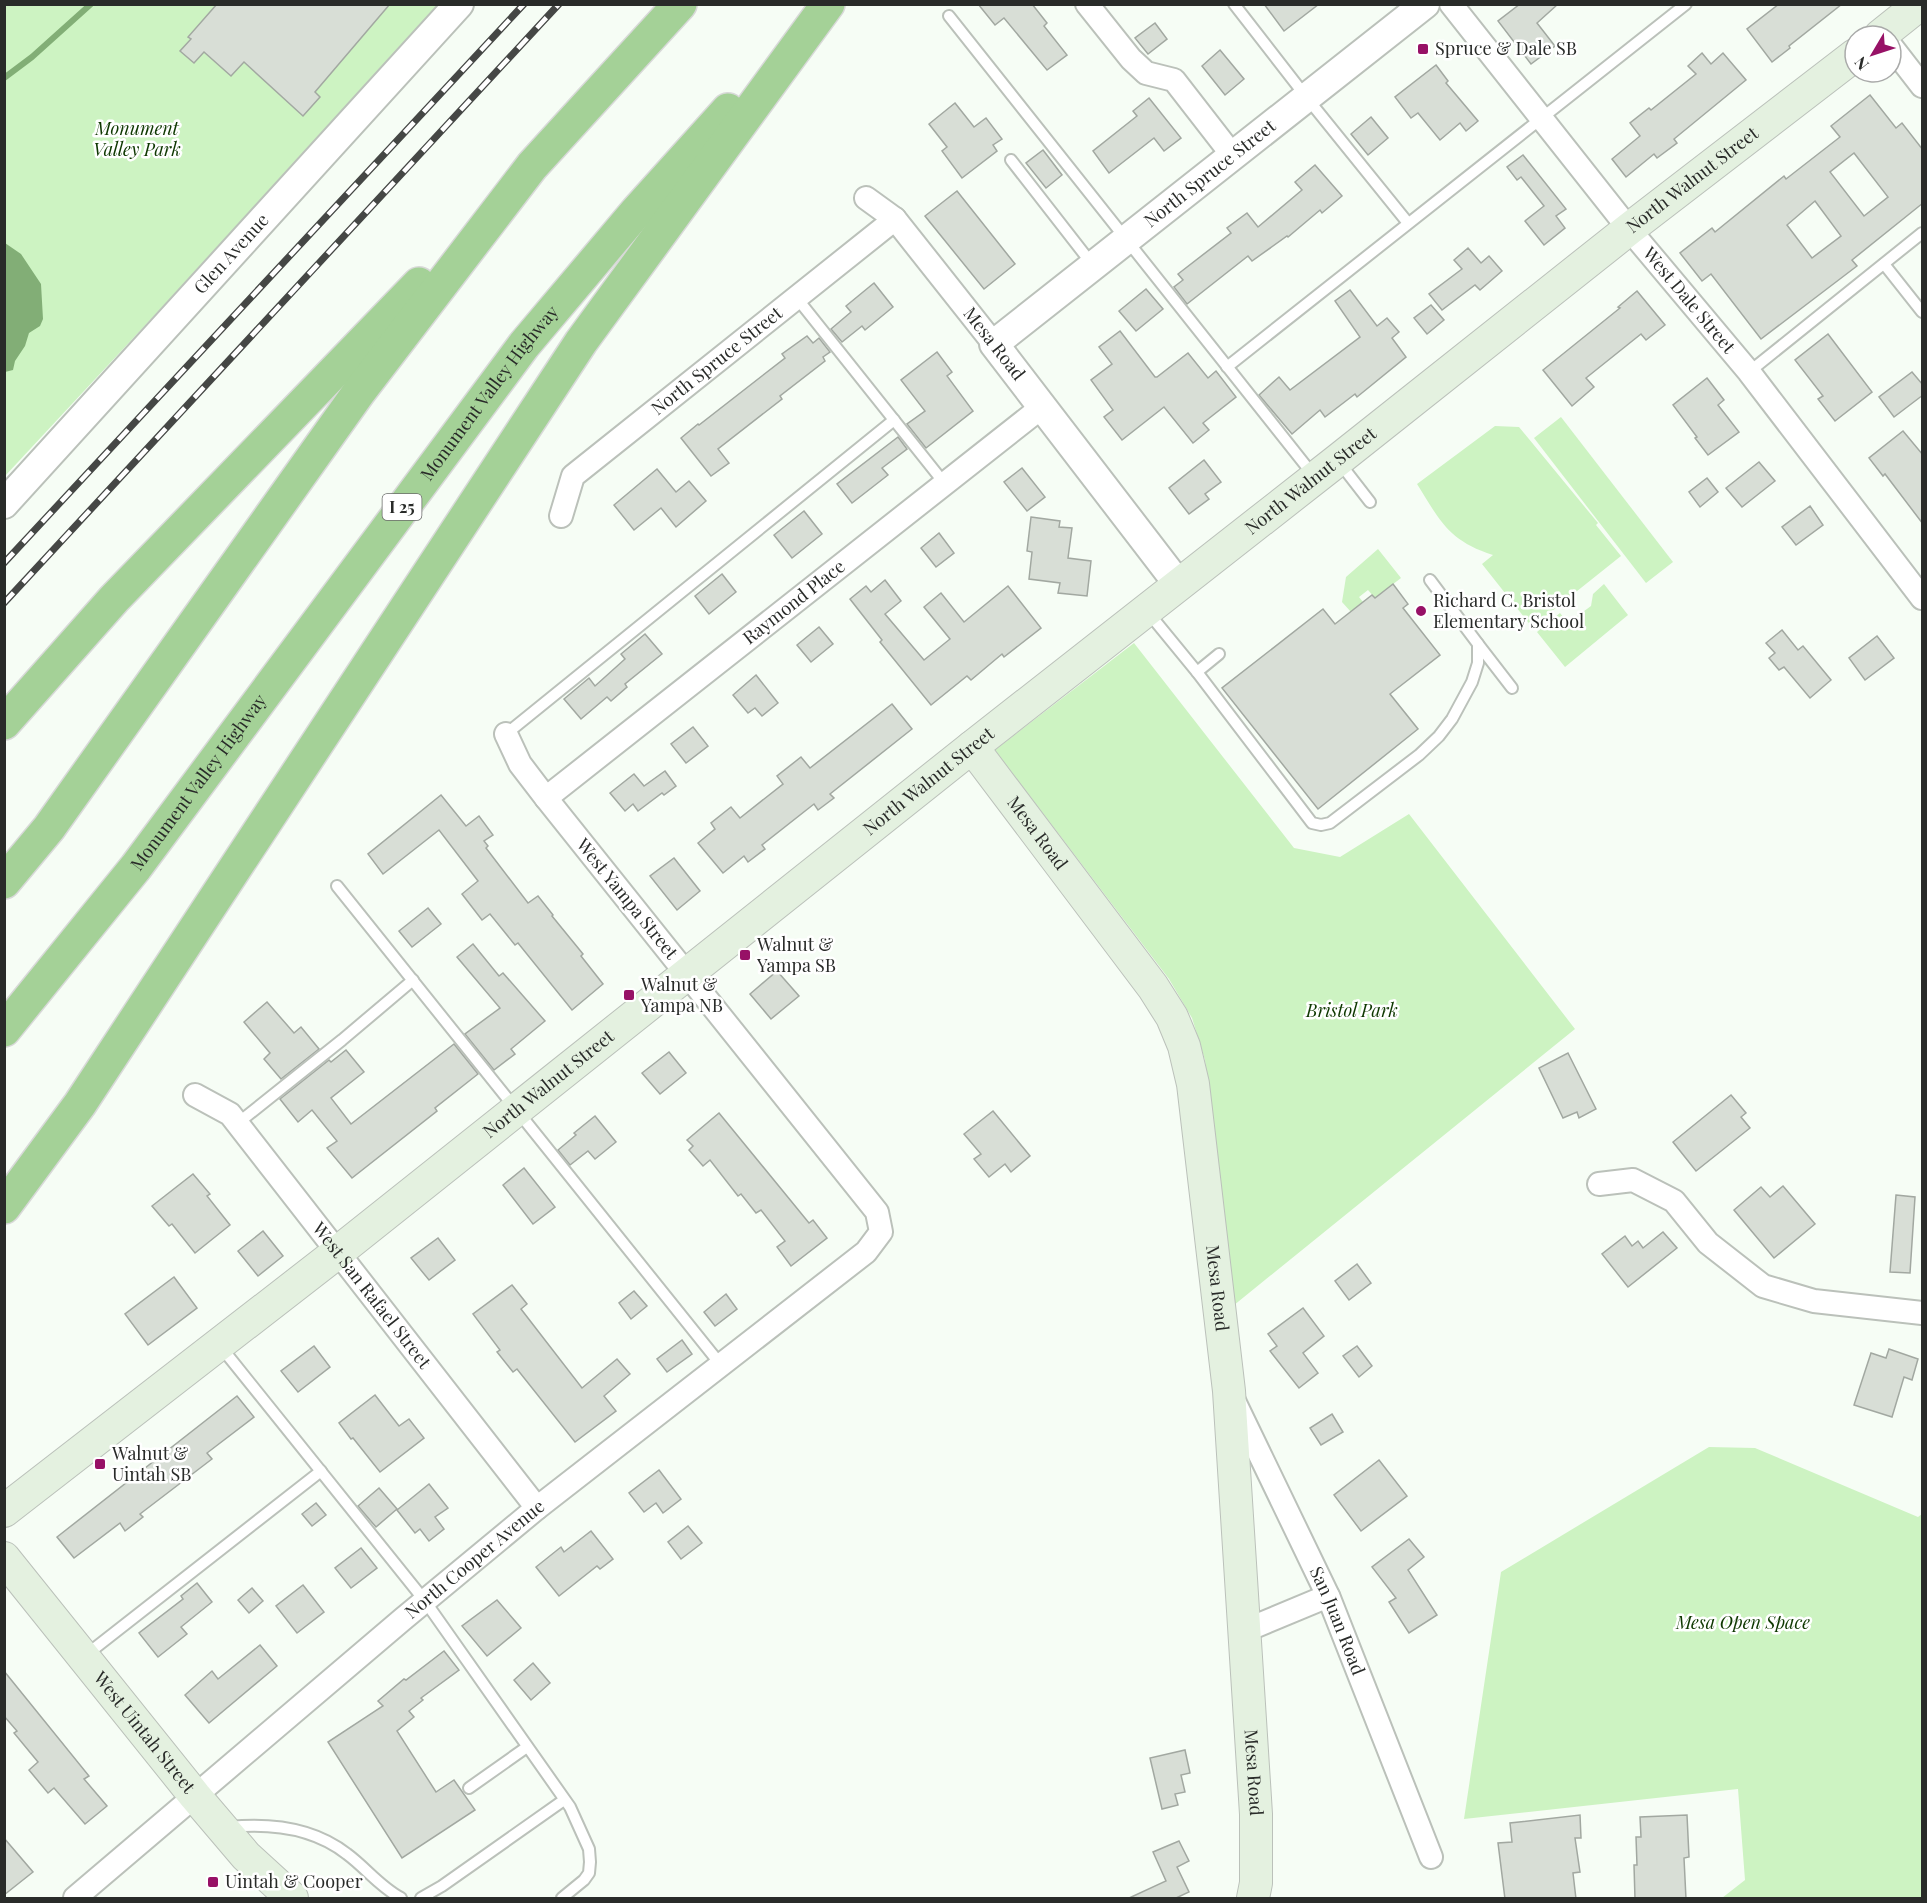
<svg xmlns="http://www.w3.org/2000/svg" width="1927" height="1903" viewBox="0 0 1927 1903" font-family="'Playfair Display',serif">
<rect width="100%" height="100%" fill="#f6fdf5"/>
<g fill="#cdf3c2">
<polygon points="5,5 443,5 5,476"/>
<polygon points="1561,417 1673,562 1646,583 1534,438"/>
<path d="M1495 426 1519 427 1598 523 1596 525 1621 556 1532 627 1482 564 1493 555C1449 541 1440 521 1417 484Z"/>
<polygon points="1378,549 1401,578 1375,598 1368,590 1359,597 1363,602 1351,612 1342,602 1346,577"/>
<polygon points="1604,584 1628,615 1565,667 1537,632 1560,613 1568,623 1591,606 1593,594"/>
<polygon points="1134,643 1294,848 1340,857 1409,814 1575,1029 1228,1310 1205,1060 1192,1018 1169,979 995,750"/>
<polygon points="1709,1447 1755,1448 1918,1517 1922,1514 1922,1898 1722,1898 1745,1880 1738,1789 1464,1819 1501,1572"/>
</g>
<polygon fill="#82ae76" points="5,243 21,254 41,284 43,319 40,326 29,333 25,346 15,361 13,370 5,372"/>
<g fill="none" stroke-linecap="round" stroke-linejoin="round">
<polyline stroke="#82ae76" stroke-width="6" points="4,78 32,57 91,4"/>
</g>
<g fill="#d8ded6" stroke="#a2a8a1" stroke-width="1.5" fill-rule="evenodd">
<polygon points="217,4 390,4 315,92 320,97 303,116 244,62 231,76 204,52 194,63 180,51 191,39 188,37"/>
<polygon points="978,4 1032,4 1047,23 1044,26 1067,55 1047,70 1004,18 995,25"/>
<polygon points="1264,4 1319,4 1284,31"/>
<polygon points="1520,4 1558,4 1537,23 1555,46 1531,64 1498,21"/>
<polygon points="1779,4 1842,4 1789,46 1790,48 1772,62 1747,29"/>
<polygon points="1155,23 1167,39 1148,54 1135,38"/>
<polygon points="1220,50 1244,79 1225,95 1202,66"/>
<polygon points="1702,53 1711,64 1723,53 1746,80 1674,139 1677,143 1657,158 1654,154 1626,177 1612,159 1640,136 1630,123 1649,108 1651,110 1696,74 1688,66"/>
<polygon points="1436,65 1448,81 1446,83 1478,121 1466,131 1460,123 1440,140 1418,113 1411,118 1395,97"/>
<path d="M1870 95 1896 128 1902 123 1923 150V203L1852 260 1857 266 1761 339 1711 274 1702 281 1680 253 1712 228 1715 232 1784 176 1786 179 1840 137 1831 126ZM1854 153 1888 197 1864 216 1830 172ZM1815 201 1841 236 1812 258 1787 225Z"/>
<polygon points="1149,98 1181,138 1164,151 1154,138 1109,173 1093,151 1137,116 1133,111"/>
<polygon points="955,103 974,127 986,118 1002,139 993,145 997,151 962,178 942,151 947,147 929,124"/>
<polygon points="1371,117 1388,138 1368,155 1351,134"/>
<polygon points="1043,150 1062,175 1046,188 1026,163"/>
<polygon points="1523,155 1566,209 1556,216 1565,228 1544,245 1525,221 1544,206 1521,177 1517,180 1507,167"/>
<polygon points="1315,165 1342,196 1322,213 1320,210 1288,237 1287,236 1252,261 1248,256 1187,304 1174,287 1183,280 1178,274 1231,233 1227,228 1247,213 1258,227 1302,190 1295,182"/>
<polygon points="957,191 1015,264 984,289 925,216"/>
<polygon points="1468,248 1481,263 1489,256 1502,271 1480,290 1475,285 1442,310 1429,294 1462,269 1454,260"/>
<polygon points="874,283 893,307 865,330 862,326 842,342 831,329 851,312 846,306"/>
<polygon points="1146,289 1163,309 1136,331 1119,311"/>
<polygon points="1350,290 1377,326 1387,318 1399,332 1392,338 1406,357 1357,397 1355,394 1325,417 1320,410 1292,434 1259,395 1279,377 1290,390 1360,337 1335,301"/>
<polygon points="1637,291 1665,325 1646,340 1641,334 1586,378 1594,387 1572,406 1543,370 1620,308 1618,307"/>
<polygon points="1431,305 1444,320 1427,334 1414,318"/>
<polygon points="1120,331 1155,377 1157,377 1188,353 1208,378 1216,371 1236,397 1203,423 1209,430 1193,443 1164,407 1122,440 1104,417 1113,410 1091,380 1112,364 1099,347"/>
<polygon points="1828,334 1872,392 1835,421 1818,399 1823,396 1795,360"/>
<polygon points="807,336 813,343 819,338 830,352 823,357 825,361 780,396 782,399 718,449 729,463 711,476 681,438 698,424 699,425 785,358 782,354"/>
<polygon points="937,352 952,372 947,376 973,411 926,448 907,424 925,411 901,380"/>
<polygon points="1912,372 1923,385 1923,395 1894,417 1879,397"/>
<polygon points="1707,378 1724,400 1718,405 1739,432 1708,455 1695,438 1697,437 1673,405"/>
<polygon points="1903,431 1923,455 1923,524 1885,474 1883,476 1869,458"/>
<polygon points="898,437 907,449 882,468 888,475 852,503 837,484"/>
<polygon points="1204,460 1221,482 1205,494 1209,499 1189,514 1169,488"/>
<polygon points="1759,462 1775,481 1742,507 1726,488"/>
<polygon points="1022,468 1045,497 1027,511 1004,482"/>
<polygon points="657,469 676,492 689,481 706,501 676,527 661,508 634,530 614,505"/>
<polygon points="1707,478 1718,492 1700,507 1689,492"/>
<polygon points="1810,506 1823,525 1796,545 1782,527"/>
<polygon points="804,511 822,534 792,558 774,535"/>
<polygon points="1031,517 1060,521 1059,527 1072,528 1068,558 1091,561 1087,596 1058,593 1060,583 1029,579 1032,552 1027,551"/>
<polygon points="939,533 954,553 936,567 921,548"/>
<polygon points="722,574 736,592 709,614 695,596"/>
<polygon points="885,580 901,601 885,614 924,660 950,639 924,607 941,593 964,622 1008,586 1041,628 1004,657 1002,654 971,680 967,676 931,705 880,642 882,640 850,599 866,586 871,592"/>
<polygon points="1393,584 1408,604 1403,608 1440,655 1390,694 1418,729 1318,809 1222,688 1323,609 1335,624 1372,595 1375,598"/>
<polygon points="819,627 833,644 811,662 797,645"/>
<polygon points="1782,630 1798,650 1803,646 1831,680 1810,698 1784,667 1779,670 1769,658 1775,653 1766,643"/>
<polygon points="645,634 662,654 625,684 627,687 611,701 607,697 581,719 564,699 589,678 595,686 625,659 621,654"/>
<polygon points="1877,636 1894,658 1865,680 1849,658"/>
<polygon points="756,675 778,703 762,716 755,708 748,713 733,695"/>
<polygon points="892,704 912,729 830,794 834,798 818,810 814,804 762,845 765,849 748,862 744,856 723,873 698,843 715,829 711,823 731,807 740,818 783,784 777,776 801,757 810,768"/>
<polygon points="693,727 708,746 686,763 671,744"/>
<polygon points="665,771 676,786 664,795 662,793 638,811 633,804 625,811 610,793 634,774 644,786"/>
<polygon points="441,795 466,826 479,816 493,835 484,841 488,846 486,848 528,903 538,896 553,915 552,916 583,954 581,956 603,984 572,1010 518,943 515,945 490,914 482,920 462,894 478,881 439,830 383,874 368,854"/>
<polygon points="674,858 700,891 677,910 650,876"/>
<polygon points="428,908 441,924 412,947 399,931"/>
<polygon points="473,944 499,976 503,973 545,1021 511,1049 515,1054 494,1070 465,1034 500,1008 457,957"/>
<polygon points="777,971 799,996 771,1019 750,994"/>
<polygon points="267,1002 294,1033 301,1027 319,1049 281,1079 264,1059 270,1053 244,1022"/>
<polygon points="454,1044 478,1074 435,1108 437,1111 352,1178 327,1148 337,1141 312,1110 298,1122 280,1099 329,1060 331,1062 346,1050 364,1072 331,1098 351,1124"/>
<polygon points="669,1052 686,1073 660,1094 642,1073"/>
<polygon points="1568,1053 1596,1109 1579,1118 1577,1112 1563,1118 1539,1068"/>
<polygon points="1731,1095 1746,1113 1741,1117 1750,1128 1696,1171 1673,1142"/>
<polygon points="993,1111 1030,1156 1011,1172 1005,1164 989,1177 974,1159 981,1154 964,1134"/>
<polygon points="719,1113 809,1223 813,1220 827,1238 791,1266 777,1247 785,1241 761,1210 756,1213 741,1194 738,1196 710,1160 703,1166 689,1150 693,1146 687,1140"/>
<polygon points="595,1116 616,1142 595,1159 588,1151 570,1165 558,1150 576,1135 574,1133"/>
<polygon points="524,1168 555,1207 533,1224 503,1185"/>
<polygon points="193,1174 210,1194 207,1196 230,1225 195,1253 172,1224 169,1226 152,1206"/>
<polygon points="1783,1186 1815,1224 1774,1258 1734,1210 1761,1187 1770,1197"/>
<polygon points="1896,1195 1915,1197 1910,1273 1890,1272"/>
<polygon points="263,1231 283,1256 258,1276 238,1251"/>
<polygon points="1663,1232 1677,1248 1628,1287 1602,1254 1625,1236 1632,1246 1638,1241 1643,1248"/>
<polygon points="438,1238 455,1260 429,1280 411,1258"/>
<polygon points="1357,1264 1371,1283 1349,1300 1335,1281"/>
<polygon points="174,1277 197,1308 148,1345 125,1314"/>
<polygon points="512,1285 527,1304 521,1309 582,1388 617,1359 630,1374 604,1396 616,1411 575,1442 517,1369 513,1372 497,1352 500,1350 473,1314"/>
<polygon points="634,1291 647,1306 631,1319 619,1303"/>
<polygon points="726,1294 737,1309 715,1326 704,1312"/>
<polygon points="1303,1308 1324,1336 1303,1353 1318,1373 1299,1388 1270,1351 1277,1346 1268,1334"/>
<polygon points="682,1340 692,1354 667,1372 657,1359"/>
<polygon points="314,1346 330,1367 298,1392 281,1371"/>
<polygon points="1357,1346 1372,1366 1359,1377 1343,1356"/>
<polygon points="1889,1349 1918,1359 1912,1380 1904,1377 1892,1417 1854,1405 1871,1353 1886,1358"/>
<polygon points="375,1395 399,1426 409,1419 424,1438 380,1472 353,1438 351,1439 339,1423"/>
<polygon points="237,1396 254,1417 207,1453 212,1459 140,1514 143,1517 125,1531 120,1523 74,1558 57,1537"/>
<polygon points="1332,1414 1343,1432 1321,1445 1310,1428"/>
<polygon points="1379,1460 1407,1496 1361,1531 1334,1495"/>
<polygon points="659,1470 681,1499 663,1513 656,1503 644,1512 629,1493"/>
<polygon points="429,1484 448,1508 435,1517 444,1529 429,1541 420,1529 415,1533 397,1510"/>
<polygon points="379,1488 397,1509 376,1527 358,1506"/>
<polygon points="316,1503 326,1515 312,1526 302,1514"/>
<polygon points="688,1526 702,1543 681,1559 668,1542"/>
<polygon points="591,1531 613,1559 600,1569 597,1566 559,1596 536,1567 561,1547 564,1552"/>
<polygon points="1409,1539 1424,1557 1408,1570 1437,1615 1409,1633 1389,1602 1396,1598 1372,1567"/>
<polygon points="361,1548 377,1568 351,1588 335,1568"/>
<polygon points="197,1583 212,1602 181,1627 187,1634 158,1657 139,1633 183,1599 181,1596"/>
<polygon points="303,1585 324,1612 297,1633 276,1606"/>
<polygon points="252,1588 263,1601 249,1613 238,1600"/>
<polygon points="497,1600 521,1628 487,1656 462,1626"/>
<polygon points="260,1645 277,1666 209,1723 185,1695 212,1671 218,1679"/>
<polygon points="444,1651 459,1670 421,1698 423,1700 409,1711 414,1717 397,1731 436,1792 454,1780 475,1810 402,1858 328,1742 383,1706 378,1701 404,1679 406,1680"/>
<polygon points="533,1663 550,1683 531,1700 514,1680"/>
<polygon points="4,1671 89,1776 84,1779 107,1806 85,1824 54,1788 48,1793 29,1770 38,1762 14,1733 17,1731 4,1716"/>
<polygon points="1185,1750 1190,1773 1181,1775 1185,1792 1175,1794 1178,1805 1162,1809 1150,1758"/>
<polygon points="1580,1815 1581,1838 1575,1838 1580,1872 1573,1873 1576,1899 1505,1899 1498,1843 1512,1842 1510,1823"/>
<polygon points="1687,1815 1689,1857 1684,1858 1686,1899 1635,1899 1634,1865 1637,1865 1636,1837 1641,1837 1640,1817"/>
<polygon points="4,1838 33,1872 4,1895"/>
<polygon points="1179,1841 1189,1861 1177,1867 1189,1892 1174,1899 1127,1899 1166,1881 1153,1852"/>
</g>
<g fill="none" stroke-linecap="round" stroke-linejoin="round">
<g stroke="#bbc1ba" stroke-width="14">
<g id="service">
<polyline points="1234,4 1307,98 1408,223"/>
<polyline points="949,16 1314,476"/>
<polyline points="1011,160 1092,264"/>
<polyline points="1884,264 1922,312"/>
<polyline points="796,297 945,484"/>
<polyline points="1227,367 1686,4"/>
<polyline points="1749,372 1922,233"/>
<polyline points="1339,462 1370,502"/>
<polyline points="1147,611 1197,672 1219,654"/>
<polyline points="1478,644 1512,688"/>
<polyline points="1197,672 1312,823 1321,825 1330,823 1419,755 1439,736 1452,719 1472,682 1478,663 1478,644 1430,580"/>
<polyline points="506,734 894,420"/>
<polyline points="337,886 721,1365"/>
<polyline points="238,1123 342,1040 413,980"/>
<polyline points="221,1347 425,1601 570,1807 589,1849 590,1862 589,1873 584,1880 562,1898"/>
<polyline points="86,1655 321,1471"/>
<polyline points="469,1788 527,1747"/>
<path d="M229 1827C270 1823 314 1828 347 1854 366 1868 380 1887 401 1898"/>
<polyline points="421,1898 442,1886 564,1800"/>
</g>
</g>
<g stroke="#bbc1ba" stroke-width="26">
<g id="minor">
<polyline points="1087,4 1131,59 1146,73 1174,80 1233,156"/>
<path id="s1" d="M1451 4 1629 229 1749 372 1922 598"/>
<polyline points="1891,46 1922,86"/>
<polyline points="866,198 895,219 994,344"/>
<path id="s2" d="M561 516 573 476 895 219"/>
<path id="s3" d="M546 798 1042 407"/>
<path id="s4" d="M195 1095 230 1114 537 1508"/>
<polyline points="1599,1184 1633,1180 1674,1201 1708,1243 1763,1286 1814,1301 1922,1313"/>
<path id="s5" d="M1234 1401 1329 1598 1431 1857"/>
<polyline points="1244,1631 1328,1596"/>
<path id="s6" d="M75 1898 403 1619 537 1508 866 1252 881 1232 877 1212 546 798 520 764 506 734"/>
</g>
</g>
<g stroke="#bbc1ba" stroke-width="32">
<g id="tertiary">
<path id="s7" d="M4 504 459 4"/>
<path id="s8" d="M1179 585 994 344 1425 4"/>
</g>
</g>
<g stroke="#bbc1ba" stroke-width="34">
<g id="secondary">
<polyline points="1880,36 1920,4"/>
<path id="s9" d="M972 747 1153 987 1172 1017 1184 1046 1193 1084 1229 1391 1256 1814V1883L1253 1898"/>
<path id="s10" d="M4 1511 338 1252 972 747 1338 460 1629 229 1855 55"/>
<path id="s11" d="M4 1558 195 1796 246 1856 292 1898"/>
</g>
</g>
<g stroke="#d8d9d8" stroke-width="36">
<g id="motorway">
<polyline points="4,723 114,599 419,284"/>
<polyline points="4,882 49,828 359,392 532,166 680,4"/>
<path id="s12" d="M4 1030 136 867 524 345 637 211 728 110"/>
<polyline points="4,1207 80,1104 581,342 828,4"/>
</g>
</g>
<use href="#service" stroke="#fff" stroke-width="10"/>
<use href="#minor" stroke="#fff" stroke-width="22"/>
<use href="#tertiary" stroke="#fff" stroke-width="28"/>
<use href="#secondary" stroke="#e4f1e0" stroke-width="32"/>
<use href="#motorway" stroke="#a4d197" stroke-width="33"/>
<g stroke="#454745" stroke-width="7">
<g id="rail">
<polyline points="4,563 524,4"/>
<polyline points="4,603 559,4"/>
</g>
</g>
<use href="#rail" stroke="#fff" stroke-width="4.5" stroke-dasharray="14" stroke-linecap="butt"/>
</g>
<g fill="#971166" stroke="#fff" stroke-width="2">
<rect x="1417" y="43" width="12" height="12" rx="3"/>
<circle cx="1421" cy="611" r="6"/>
<rect x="739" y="949" width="12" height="12" rx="3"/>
<rect x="623" y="989" width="12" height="12" rx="3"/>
<rect x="94" y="1458" width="12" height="12" rx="3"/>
<rect x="207" y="1876" width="12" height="12" rx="3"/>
</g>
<g text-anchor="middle" stroke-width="5" stroke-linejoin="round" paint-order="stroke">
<rect fill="#fff" stroke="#696b69" stroke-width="1.5" x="382.5" y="494" width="39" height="26" rx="4.5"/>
<g font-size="16" font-weight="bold" fill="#292b29">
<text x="402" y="513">I 25</text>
</g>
<g font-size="18" fill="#292b29" stroke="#fff" text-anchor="start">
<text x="1435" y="55">Spruce &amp; Dale SB</text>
<text x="1433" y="607">Richard C. Bristol<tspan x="1433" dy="21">Elementary School</tspan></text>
<text x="757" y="951">Walnut &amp;<tspan x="757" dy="21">Yampa SB</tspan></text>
<text x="641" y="991">Walnut &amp;<tspan x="641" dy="21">Yampa NB</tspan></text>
<text x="112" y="1460">Walnut &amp;<tspan x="112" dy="21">Uintah SB</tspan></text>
<text x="225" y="1888">Uintah &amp; Cooper</text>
</g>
<g font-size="18" font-style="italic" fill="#0e3800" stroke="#fff">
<text x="137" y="135">Monument<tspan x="137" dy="21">Valley Park</tspan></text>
<text x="1352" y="1017">Bristol Park</text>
<text x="1743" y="1629">Mesa Open Space</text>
</g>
<g font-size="18" fill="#292b29" stroke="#fff">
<text dy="6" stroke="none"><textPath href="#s8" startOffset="579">North Spruce Street</textPath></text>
<text dy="6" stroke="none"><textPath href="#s10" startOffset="2150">North Walnut Street</textPath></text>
<text dy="6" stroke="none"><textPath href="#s7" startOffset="338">Glen Avenue</textPath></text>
<text dy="6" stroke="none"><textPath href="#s1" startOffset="380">West Dale Street</textPath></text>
<text transform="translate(994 344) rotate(52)" y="6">Mesa Road</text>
<text dy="6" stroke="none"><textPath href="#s2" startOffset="226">North Spruce Street</textPath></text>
<text dy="6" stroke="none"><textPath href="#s12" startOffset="801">Monument Valley Highway</textPath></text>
<text dy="6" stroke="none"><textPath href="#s10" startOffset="1664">North Walnut Street</textPath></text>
<text dy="6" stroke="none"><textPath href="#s3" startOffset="316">Raymond Place</textPath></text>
<text dy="6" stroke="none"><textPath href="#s12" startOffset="315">Monument Valley Highway</textPath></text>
<text dy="6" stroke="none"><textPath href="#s10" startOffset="1178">North Walnut Street</textPath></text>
<text dy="6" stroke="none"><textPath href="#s9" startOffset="108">Mesa Road</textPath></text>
<text transform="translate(627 899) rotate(51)" y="6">West Yampa Street</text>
<text dy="6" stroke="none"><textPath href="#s10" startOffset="692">North Walnut Street</textPath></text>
<text dy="6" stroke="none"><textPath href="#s9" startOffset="612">Mesa Road</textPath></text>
<text dy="6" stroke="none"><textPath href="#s4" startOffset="270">West San Rafael Street</textPath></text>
<text dy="6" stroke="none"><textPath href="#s6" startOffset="524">North Cooper Avenue</textPath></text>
<text dy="6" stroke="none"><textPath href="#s5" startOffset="243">San Juan Road</textPath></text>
<text dy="6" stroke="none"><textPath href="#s11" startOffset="224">West Uintah Street</textPath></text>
<text dy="6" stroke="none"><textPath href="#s9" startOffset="1098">Mesa Road</textPath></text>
</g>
</g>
<rect width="1927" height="1903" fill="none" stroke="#292b29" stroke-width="12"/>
<g transform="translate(1873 54) rotate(231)"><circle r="28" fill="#ffffff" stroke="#a9aaa9" stroke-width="1.5"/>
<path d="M0-4.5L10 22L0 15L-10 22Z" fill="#971166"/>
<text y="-9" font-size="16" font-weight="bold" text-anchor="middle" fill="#292b29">N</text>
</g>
</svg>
